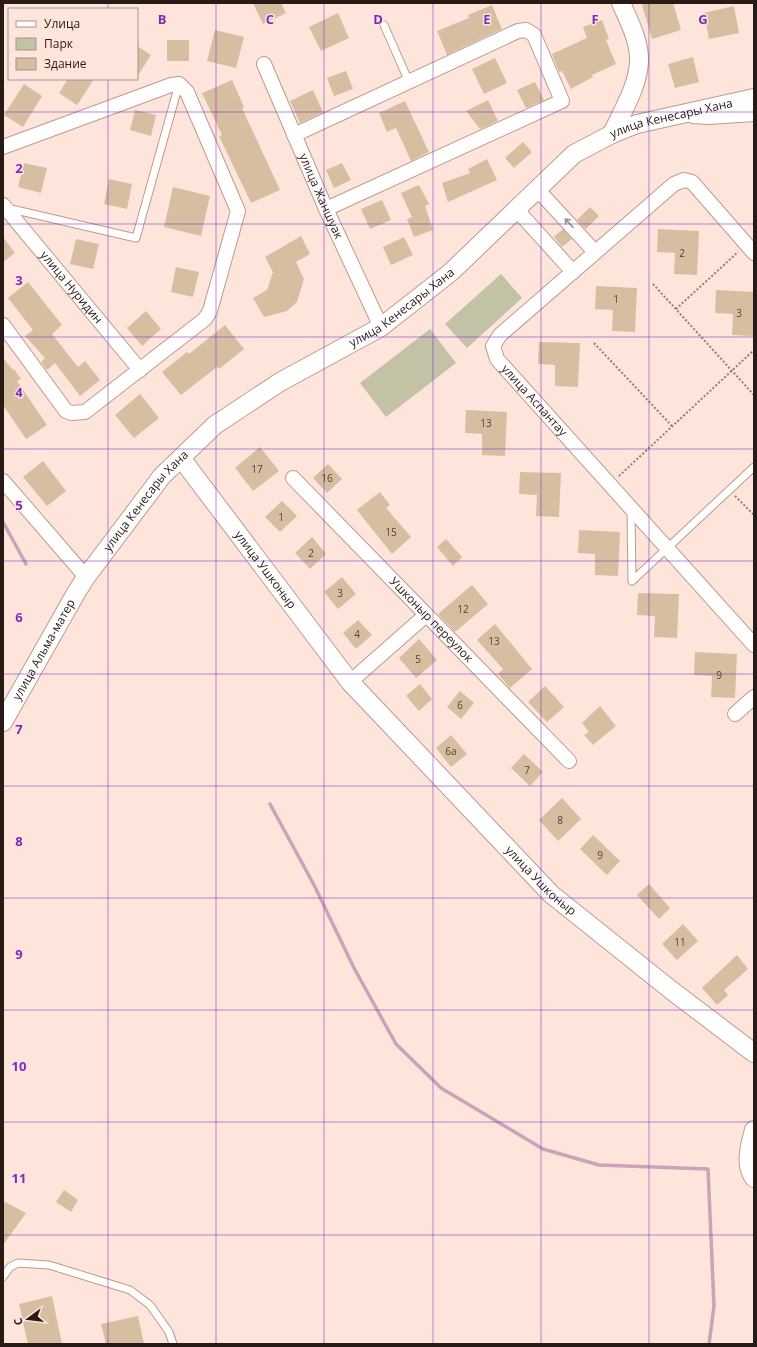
<svg xmlns="http://www.w3.org/2000/svg" width="757" height="1347" viewBox="0 0 757 1347" font-family="'Open Sans',sans-serif">
<rect width="100%" height="100%" fill="#fee5db"/>
<g fill="#c3c2a7">
<polygon points="501,274 522,298 467,348 445,324"/>
<polygon points="430,329 456,363 386,417 360,383"/>
</g>
<g fill="none" stroke-linecap="round" stroke-linejoin="round">
<g stroke="#cba2b9" stroke-width="3.5">
<polyline points="3,522 26,564"/>
<polyline points="270,804 314,885 354,968 396,1044 441,1088 543,1149 599,1165 708,1169 714,1306 709,1344"/>
</g>
</g>
<g fill="#d6bfa0">
<polygon points="253,3 281,3 286,13 263,24"/>
<polygon points="646,3 673,3 681,30 652,39 642,5"/>
<polygon points="492,5 502,29 447,55 437,31 469,18 468,15"/>
<polygon points="734,6 739,33 709,39 704,13"/>
<polygon points="338,13 349,38 321,51 309,27"/>
<polygon points="602,20 609,39 606,40 616,64 592,75 593,77 571,89 562,71 559,72 552,54 587,38 583,27"/>
<polygon points="215,30 244,37 236,68 207,61"/>
<rect x="167" y="40" width="22" height="21"/>
<polygon points="137,46 151,55 137,77"/>
<polygon points="693,57 699,82 675,88 668,64"/>
<polygon points="495,58 507,83 484,94 472,69"/>
<polygon points="346,71 353,89 334,96 327,78"/>
<polygon points="68,79 94,79 77,105 59,93"/>
<polygon points="232,80 244,107 242,108 280,190 251,203 219,136 222,135 202,93"/>
<polygon points="535,82 544,100 526,108 517,90"/>
<polygon points="24,84 42,96 23,127 4,115"/>
<polygon points="313,90 323,112 300,123 290,101"/>
<polygon points="488,100 498,121 480,129 466,111"/>
<polygon points="405,101 429,152 411,161 396,128 387,132 379,113"/>
<polygon points="135,110 156,115 151,136 130,130"/>
<polygon points="523,142 532,152 514,168 505,158"/>
<polygon points="487,159 497,180 448,202 442,183 470,173 468,169"/>
<polygon points="24,163 47,168 41,193 18,187"/>
<polygon points="342,163 351,180 334,188 326,170"/>
<polygon points="109,179 132,184 127,209 104,204"/>
<polygon points="419,185 429,204 425,206 433,230 414,237 407,219 412,217 401,193"/>
<polygon points="173,187 210,196 201,236 164,227"/>
<polygon points="382,200 391,220 370,229 361,209"/>
<polygon points="590,207 599,216 586,229 577,220"/>
<polygon points="563,229 572,239 562,247 554,237"/>
<polygon points="658,229 699,231 697,275 674,274 675,253 657,252"/>
<polygon points="301,236 310,254 296,262 304,279 297,302 287,311 264,317 253,298 267,290 273,272 265,257"/>
<polygon points="3,237 15,253 3,262"/>
<polygon points="404,237 413,255 391,265 383,247"/>
<polygon points="76,239 99,244 93,269 70,264"/>
<polygon points="176,267 199,272 193,297 171,292"/>
<polygon points="28,282 62,325 52,334 78,367 85,361 100,380 80,396 55,363 47,370 41,362 45,358 25,336 33,330 8,298"/>
<polygon points="596,286 637,288 635,332 612,331 613,310 595,309"/>
<polygon points="716,290 754,292 754,336 732,335 733,314 715,313"/>
<polygon points="146,311 161,329 142,346 127,328"/>
<polygon points="225,325 244,349 219,369 217,367 181,395 162,372 187,352 189,354"/>
<polygon points="539,342 580,343 578,387 555,386 555,365 538,364"/>
<polygon points="3,358 13,370 14,369 21,379 17,381 47,425 26,439 3,405"/>
<polygon points="140,394 159,418 134,438 115,415"/>
<polygon points="466,410 507,412 505,456 482,455 482,434 465,433"/>
<polygon points="260,447 279,471 253,491 235,468"/>
<polygon points="43,461 66,491 47,506 23,477"/>
<polygon points="328,464 342,479 327,493 313,478"/>
<polygon points="520,472 561,473 559,517 536,516 537,495 519,494"/>
<polygon points="380,492 390,505 386,508 411,537 392,554 357,510"/>
<polygon points="282,501 297,516 280,532 265,517"/>
<polygon points="579,530 620,532 618,576 595,575 595,554 578,553"/>
<polygon points="312,537 326,554 310,569 295,553"/>
<polygon points="446,539 462,557 453,566 437,547"/>
<polygon points="342,577 356,594 338,609 324,592"/>
<polygon points="472,585 488,604 455,632 438,614"/>
<polygon points="638,593 679,594 677,638 654,637 655,616 637,615"/>
<polygon points="358,620 372,635 356,649 343,633"/>
<polygon points="495,624 532,669 510,688 498,674 503,669 477,640"/>
<polygon points="419,639 437,660 416,678 399,658"/>
<polygon points="695,652 737,654 735,698 711,697 712,676 694,675"/>
<polygon points="420,684 432,699 419,711 406,696"/>
<polygon points="545,686 564,707 547,722 528,702"/>
<polygon points="460,691 474,703 461,719 447,707"/>
<polygon points="600,706 616,726 593,745 584,735 589,732 582,723"/>
<polygon points="451,735 467,754 451,767 436,748"/>
<polygon points="524,754 543,772 530,786 511,768"/>
<polygon points="562,798 581,819 558,841 539,820"/>
<polygon points="593,835 620,861 607,875 580,849"/>
<polygon points="649,884 670,908 659,919 637,895"/>
<polygon points="683,924 698,941 677,960 662,944"/>
<polygon points="737,955 748,969 724,990 728,995 717,1005 702,988"/>
<polygon points="64,1190 78,1200 71,1212 56,1202"/>
<polygon points="3,1201 26,1213 3,1245"/>
<polygon points="52,1296 62,1344 28,1344 19,1304"/>
<polygon points="138,1316 144,1344 106,1344 101,1324"/>
</g>
<g fill="none" stroke-linecap="round" stroke-linejoin="round">
<g stroke="#bf9a8b" stroke-width="9">
<g id="service">
<polyline points="384,25 409,82"/>
<polyline points="7,208 136,238 179,84"/>
<polyline points="631,511 632,581 754,467"/>
<polyline points="3,1277 10,1267 18,1263 49,1265 130,1290 150,1305 169,1332 173,1344"/>
</g>
</g>
<g stroke="#bf9a8b" stroke-width="16">
<g id="minor">
<path id="s1" d="M264 64 326 209 381 327"/>
<polyline points="693,116 709,117 754,114"/>
<polyline points="294,135 518,31 526,30 534,35 562,101 326,209"/>
<polyline points="3,147 171,85 179,84 187,92 238,211 210,311 205,319 85,412 72,413 66,411 3,325"/>
<polyline points="537,189 595,252"/>
<path id="s2" d="M3 205 140 370"/>
<polyline points="516,209 573,272"/>
<path id="s3" d="M754 253 692 182 684 180 674 184 500 335 493 346 497 359 754 645"/>
<path id="s4" d="M293 478 569 761"/>
<polyline points="3,481 86,577"/>
<polyline points="350,682 426,615"/>
<polyline points="735,714 754,697"/>
</g>
</g>
<g stroke="#bf9a8b" stroke-width="20">
<g id="tertiary">
<path d="M612 134C622 112 638 86 639 62 640 42 629 21 621 3"/>
<path id="s5" d="M181 458 350 682 551 894 671 990 754 1053"/>
<path id="s6" d="M3 722 76 593 86 577 162 476 215 425 280 382 381 327 451 272 574 154 612 134 637 124 754 98"/>
<path d="M754 1130C750 1145 744 1164 754 1178"/>
</g>
</g>
<g stroke="#917e76" stroke-width="2" stroke-dasharray="2 2" stroke-linecap="butt">
<polyline points="653,284 754,395"/>
<polyline points="676,309 738,252"/>
<polyline points="594,343 672,426"/>
<polyline points="619,476 754,350"/>
<polyline points="735,496 754,515"/>
</g>
<use href="#service" stroke="#fff" stroke-width="7"/>
<use href="#minor" stroke="#fff" stroke-width="14"/>
<use href="#tertiary" stroke="#fff" stroke-width="18"/>
</g>
<defs><path id="oneway-shaft" d="M-6 0H5M1.5-3L5.5 0L1.5 3" fill="none" stroke-width="1.6" stroke-linecap="round" stroke-linejoin="round"/></defs>
<use stroke="#9e9895" href="#oneway-shaft" transform="translate(569 223) rotate(-133)"/>
<path fill="none" stroke="#7b2cbf" stroke-width="1" stroke-opacity="0.55" d="M108 3V9M216 3V1344M324 3V1344M433 3V1344M541 3V1344M649 3V1344M108 79V1344M3 112H754M3 224H754M3 337H754M3 449H754M3 561H754M3 674H754M3 786H754M3 898H754M3 1010H754M3 1122H754M3 1235H754"/>
<g text-anchor="middle" stroke-width="3" stroke-linejoin="round" paint-order="stroke">
<g font-size="10" fill="#544337">
<text x="682" y="257">2</text>
<text x="616" y="303">1</text>
<text x="739" y="317">3</text>
<text x="486" y="427">13</text>
<text x="257" y="473">17</text>
<text x="327" y="482">16</text>
<text x="281" y="521">1</text>
<text x="391" y="536">15</text>
<text x="311" y="557">2</text>
<text x="340" y="597">3</text>
<text x="463" y="613">12</text>
<text x="357" y="638">4</text>
<text x="494" y="645">13</text>
<text x="418" y="663">5</text>
<text x="719" y="679">9</text>
<text x="460" y="709">6</text>
<text x="451" y="755">6а</text>
<text x="527" y="774">7</text>
<text x="560" y="824">8</text>
<text x="600" y="859">9</text>
<text x="680" y="946">11</text>
</g>
<g font-size="12" fill="#281a14" stroke="#fee5db">
<text dy="4" stroke="none"><textPath href="#s6" startOffset="924">улица Кенесары Хана</textPath></text>
<text dy="4" stroke="none"><textPath href="#s1" startOffset="144">улица Жаншуак</textPath></text>
<text dy="4" stroke="none"><textPath href="#s2" startOffset="107">улица Нуридин</textPath></text>
<text dy="4" stroke="none"><textPath href="#s6" startOffset="588">улица Кенесары Хана</textPath></text>
<text dy="4" stroke="none"><textPath href="#s3" startOffset="426">улица Аспантау</textPath></text>
<text dy="4" stroke="none"><textPath href="#s6" startOffset="264">улица Кенесары Хана</textPath></text>
<text dy="4" stroke="none"><textPath href="#s5" startOffset="140">улица Ушконыр</textPath></text>
<text dy="4" stroke="none"><textPath href="#s4" startOffset="198">Ушконыр переулок</textPath></text>
<text dy="4" stroke="none"><textPath href="#s6" startOffset="83">улица Альма-матер</textPath></text>
<text dy="4" stroke="none"><textPath href="#s5" startOffset="556">улица Ушконыр</textPath></text>
</g>
</g>
<g font-size="13" text-anchor="middle" font-weight="bold" fill="#7b2cbf" stroke="#fee5db" stroke-width="3" stroke-linejoin="round" paint-order="stroke">
<text x="162" y="24">B</text>
<text x="270" y="24">C</text>
<text x="378" y="24">D</text>
<text x="487" y="24">E</text>
<text x="595" y="24">F</text>
<text x="703" y="24">G</text>
<text x="19" y="173">2</text>
<text x="19" y="285">3</text>
<text x="19" y="397">4</text>
<text x="19" y="510">5</text>
<text x="19" y="622">6</text>
<text x="19" y="734">7</text>
<text x="19" y="846">8</text>
<text x="19" y="959">9</text>
<text x="19" y="1071">10</text>
<text x="19" y="1183">11</text>
</g>
<rect width="757" height="1347" fill="none" stroke="#281a14" stroke-width="8"/>
<rect x="8" y="8" width="130" height="72" fill="#fee5db" stroke="#a8948b"/>
<rect x="16" y="21" width="20" height="6" fill="#ffffff" stroke="#a8948b"/>
<text x="44" y="28" font-size="12" fill="#281a14">Улица</text>
<rect x="16" y="38" width="20" height="12" fill="#c3c2a7" stroke="#a8948b"/>
<text x="44" y="48" font-size="12" fill="#281a14">Парк</text>
<rect x="16" y="58" width="20" height="12" fill="#d6bfa0" stroke="#a8948b"/>
<text x="44" y="68" font-size="12" fill="#281a14">Здание</text>
<g transform="translate(28 1319) rotate(255)" stroke="#fee5db" stroke-width="3" paint-order="stroke">
<path d="M0-3L7 15L0 10L-7 15Z" fill="#281a14"/>
<text y="-6" font-size="11" font-weight="bold" text-anchor="middle" fill="#281a14">С</text>
</g>
</svg>
